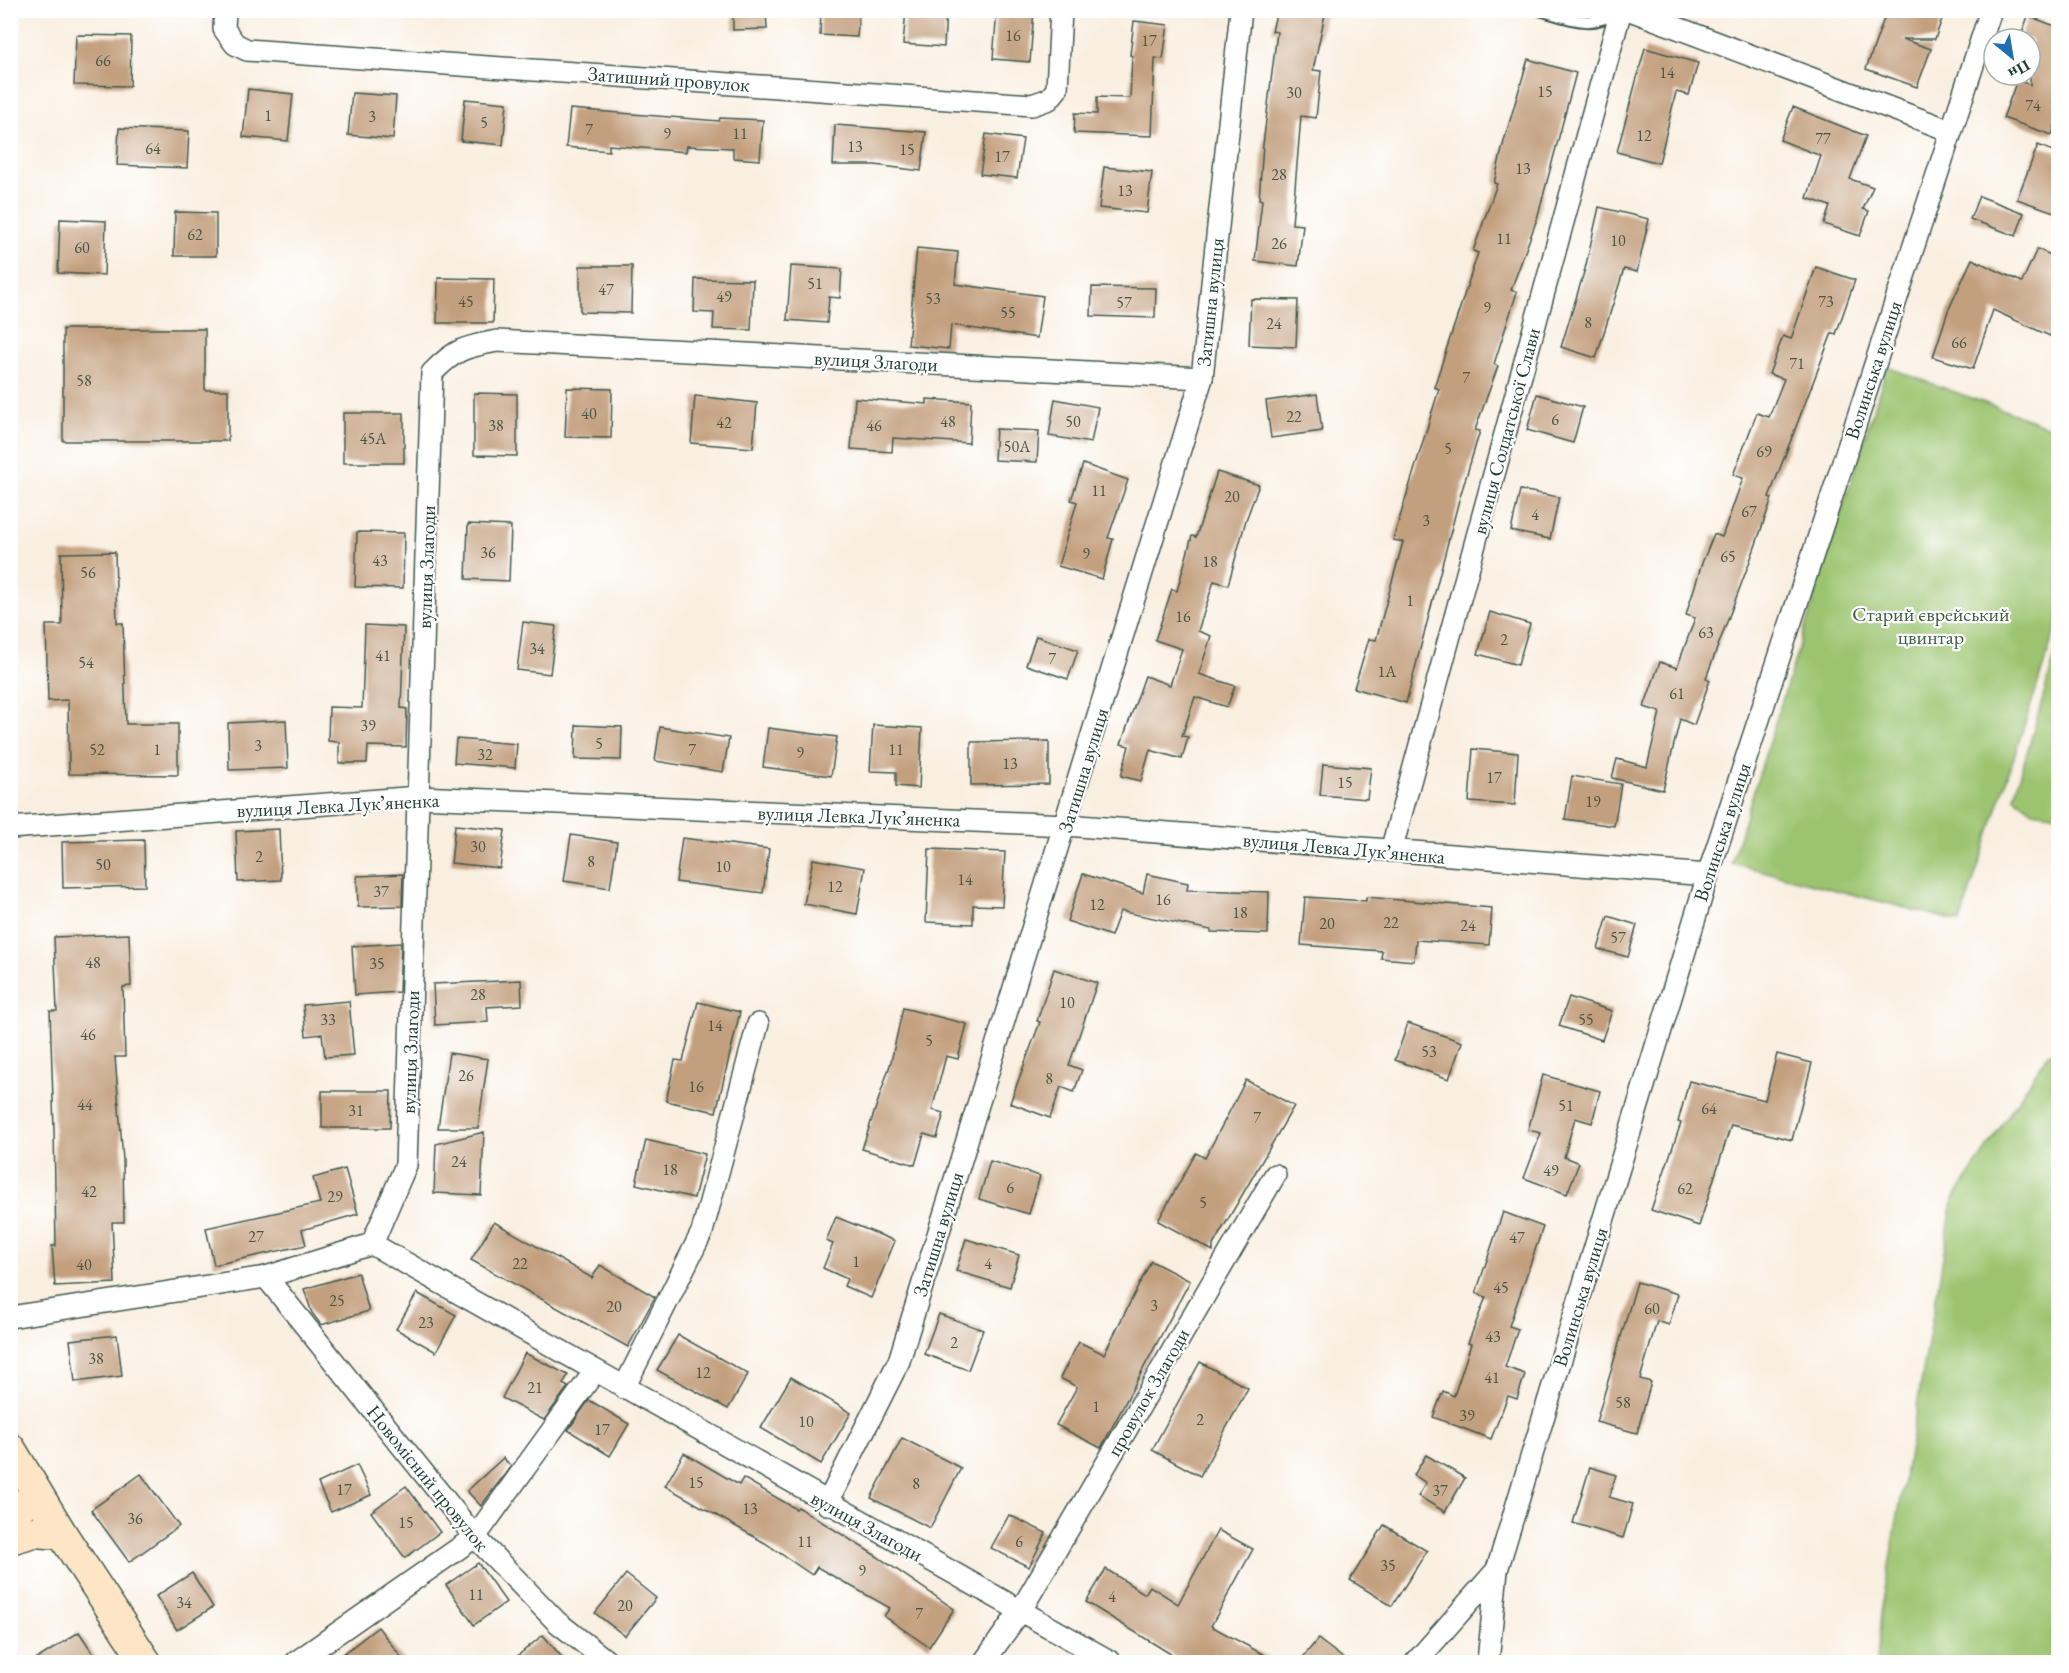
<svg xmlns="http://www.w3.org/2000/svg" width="2069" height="1673" viewBox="0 0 2069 1673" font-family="'EB Garamond',serif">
<rect width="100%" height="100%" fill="#fff"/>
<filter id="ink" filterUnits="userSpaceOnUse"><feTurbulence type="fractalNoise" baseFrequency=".0167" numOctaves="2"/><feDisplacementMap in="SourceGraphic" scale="12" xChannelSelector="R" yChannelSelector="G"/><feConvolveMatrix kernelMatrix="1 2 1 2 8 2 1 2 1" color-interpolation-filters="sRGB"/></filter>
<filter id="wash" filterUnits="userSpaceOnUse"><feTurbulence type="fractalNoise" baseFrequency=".008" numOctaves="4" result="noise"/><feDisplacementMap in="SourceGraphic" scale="24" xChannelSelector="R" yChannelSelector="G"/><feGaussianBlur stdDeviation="1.35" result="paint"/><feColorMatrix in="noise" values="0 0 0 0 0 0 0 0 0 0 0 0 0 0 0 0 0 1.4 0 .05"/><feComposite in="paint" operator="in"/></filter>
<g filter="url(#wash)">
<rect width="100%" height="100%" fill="#f9efe1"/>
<g fill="#9cc46f" stroke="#5e8052" stroke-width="1.5">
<polygon points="1887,367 2058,430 2058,622 1960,922 1731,863"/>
<polygon points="2058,646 2058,815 2033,811 2014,797"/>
<polygon points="2058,1050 2058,1662 1877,1662 1881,1612 1953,1200 2048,1054"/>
</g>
<g id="blocks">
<g fill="#c29f7d">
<polygon points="733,10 766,10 767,29 733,30"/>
<polygon points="821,10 859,10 857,37 820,35"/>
<polygon points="906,10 946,10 944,47 903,44"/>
<polygon points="997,10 1034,10 1030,62 993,59"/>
<polygon points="1277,10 1326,10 1313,70 1321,71 1316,118 1301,116 1292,224 1303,225 1298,266 1255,261 1262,200 1259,199 1263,145 1277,32 1272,31"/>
<polygon points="1887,10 1945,10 1935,39 1902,39 1931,49 1917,87 1866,69"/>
<polygon points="2028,16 2058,27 2058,116 2052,135 2003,118 2017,80 2030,85 2032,39 2020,39"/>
<polygon points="1134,21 1168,25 1163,59 1155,58 1152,136 1074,133 1075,113 1097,114 1097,97 1130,98 1132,56 1130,55"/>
<polygon points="76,35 131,36 130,86 74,85"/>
<polygon points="1645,48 1698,63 1689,95 1676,92 1659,163 1617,152"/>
<polygon points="1528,59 1576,73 1537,219 1511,290 1517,292 1494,364 1498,366 1475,430 1480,431 1459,500 1406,703 1354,688 1369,639 1376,640 1403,542 1393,540 1439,389 1434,387 1478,253 1473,251 1497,184 1494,183 1504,141"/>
<polygon points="248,89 293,94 288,141 243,137"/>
<polygon points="352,93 396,96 393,139 348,135"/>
<polygon points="465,99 507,103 503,145 461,141"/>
<polygon points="1793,107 1866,136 1850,179 1873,187 1863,209 1869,211 1860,236 1824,224 1830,206 1807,198 1821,156 1780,140"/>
<polygon points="570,109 719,121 720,118 763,120 760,160 733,158 733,148 687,146 686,152 609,145 609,151 566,147"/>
<polygon points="835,125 926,132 921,171 875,165 833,165"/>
<polygon points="119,128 189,131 187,168 117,165"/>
<polygon points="986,134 1023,139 1017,178 980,174"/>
<polygon points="2038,145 2058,153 2058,201 2054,212 2017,199"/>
<polygon points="1104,167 1152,172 1147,213 1099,208"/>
<polygon points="1979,196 2024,213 2016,236 1970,219"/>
<polygon points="1599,207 1649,219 1637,272 1624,269 1596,358 1561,347 1585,269"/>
<polygon points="175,212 216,213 216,256 174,256"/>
<polygon points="60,219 106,221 104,275 58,273"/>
<polygon points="917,248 958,252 955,284 1043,296 1037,338 951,325 949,349 908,345"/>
<polygon points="2037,249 2058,258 2058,318 2050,336 1993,310 1973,369 1933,357 1948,311 1972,259 2022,282"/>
<polygon points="580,266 632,266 631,313 580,312"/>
<polygon points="791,266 842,269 840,298 829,297 827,323 787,320"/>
<polygon points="1816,267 1855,280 1836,334 1832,333 1769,497 1772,498 1754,550 1706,678 1710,680 1694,725 1680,719 1663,790 1612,778 1617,759 1647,767 1660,712 1644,707 1660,662 1677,668 1695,618 1686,615 1702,563 1714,534 1722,537 1743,478 1733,475 1757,413 1769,417 1784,379 1769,374 1783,336 1791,339"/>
<polygon points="438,278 494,279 493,323 437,323"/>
<polygon points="695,279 753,280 751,330 713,329 714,313 694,312"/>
<polygon points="1092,287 1156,288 1155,318 1091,316"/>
<polygon points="1251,299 1298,300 1296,347 1249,345"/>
<polygon points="63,329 205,329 205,390 228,390 228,441 63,441"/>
<polygon points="567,388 612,389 611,438 565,437"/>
<polygon points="474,393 517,394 517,456 474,455"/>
<polygon points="1317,394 1322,431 1271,438 1266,401"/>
<polygon points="1537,394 1583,407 1573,443 1527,430"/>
<polygon points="695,396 757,403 753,448 691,443"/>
<polygon points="855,398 927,404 927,399 971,402 969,443 893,438 892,452 851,449"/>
<polygon points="1055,399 1098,407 1091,443 1049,436"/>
<rect x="343" y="413" width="61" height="50"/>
<polygon points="996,429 1039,431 1037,462 994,460"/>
<polygon points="1083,464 1128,480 1108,538 1113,539 1102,579 1058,566 1077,502 1071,500"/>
<polygon points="1217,472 1259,485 1246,520 1228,585 1214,581 1198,631 1211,636 1199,674 1235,686 1227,707 1195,697 1182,736 1188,737 1182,759 1150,750 1141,781 1121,776 1129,746 1121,744 1145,676 1170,685 1182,649 1155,640 1172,589 1177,591 1192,536 1196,537"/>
<polygon points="1520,490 1559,497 1550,539 1511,531"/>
<polygon points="468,524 511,526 509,581 466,579"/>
<polygon points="357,532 404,533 403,588 355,587"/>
<polygon points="115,552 117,623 123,623 126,724 178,724 178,775 69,774 68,700 48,701 46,625 62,625 61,553"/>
<polygon points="1490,612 1530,624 1518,665 1478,654"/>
<polygon points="523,622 556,626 550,674 517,670"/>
<polygon points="365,625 404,627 401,708 407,709 406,747 368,746 367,763 339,763 339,742 328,741 329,707 362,708"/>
<polygon points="1036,636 1078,650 1068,679 1026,665"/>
<polygon points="286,720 288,768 229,770 228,723"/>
<polygon points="576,725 622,727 621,760 575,759"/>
<polygon points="873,725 922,728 919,788 896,786 896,772 870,771"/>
<polygon points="660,727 729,738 723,772 655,761"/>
<polygon points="768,728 837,737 831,776 763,767"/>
<polygon points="456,739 517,744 515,768 454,763"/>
<polygon points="1049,741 1049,784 971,785 971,742"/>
<polygon points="1473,749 1518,753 1515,805 1469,802"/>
<polygon points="1323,764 1371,768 1367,799 1320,795"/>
<polygon points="1572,776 1621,784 1614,826 1565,819"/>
<polygon points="455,825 505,830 500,868 451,863"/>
<polygon points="279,829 281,880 238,882 236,831"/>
<polygon points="571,835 617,842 610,888 564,881"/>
<polygon points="682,838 769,849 763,893 676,882"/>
<polygon points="144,840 145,886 63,888 62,842"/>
<polygon points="929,849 1005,852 1002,906 973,905 973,924 926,922"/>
<polygon points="813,859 865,868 857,914 804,904"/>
<polygon points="403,874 402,906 358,907 357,876"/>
<polygon points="1083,874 1143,893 1147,874 1188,883 1187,890 1269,892 1268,934 1211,932 1211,930 1120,911 1111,936 1067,921"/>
<polygon points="1305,897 1366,901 1366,897 1492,908 1489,945 1416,940 1414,961 1381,958 1382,951 1301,945"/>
<polygon points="1608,916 1637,925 1628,957 1598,949"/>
<polygon points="129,934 131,986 123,987 125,1057 115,1057 123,1160 124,1222 112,1222 115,1283 55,1286 52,1246 56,1246 54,1129 50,1011 57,1011 54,937"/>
<polygon points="401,943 399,992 355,995 352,946"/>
<polygon points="1054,969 1097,983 1069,1065 1082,1070 1074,1092 1061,1087 1050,1118 1010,1103 1040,1022 1037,1021"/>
<polygon points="521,980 522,1005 487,1007 488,1022 435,1025 433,984"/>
<polygon points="1569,997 1612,1011 1602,1040 1559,1026"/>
<polygon points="349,1001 354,1055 325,1057 322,1034 306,1036 303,1005"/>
<polygon points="698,1002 740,1012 716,1112 666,1101 675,1060 683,1061"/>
<polygon points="903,1008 967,1024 958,1059 946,1056 932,1110 944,1113 937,1138 924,1134 915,1165 862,1149 891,1062"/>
<polygon points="1408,1023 1462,1042 1449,1079 1395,1060"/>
<polygon points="449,1053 488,1059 478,1128 438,1128"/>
<polygon points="1777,1054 1812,1063 1792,1140 1731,1125 1699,1226 1651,1210 1681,1123 1678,1122 1689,1081 1765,1100"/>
<polygon points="1543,1075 1600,1091 1592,1123 1575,1118 1564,1157 1579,1163 1567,1194 1524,1178 1541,1133 1528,1130"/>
<polygon points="1246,1080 1294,1106 1213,1245 1213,1251 1158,1221 1196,1153 1205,1158"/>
<polygon points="322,1091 391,1091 390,1128 322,1128"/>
<polygon points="484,1132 481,1195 434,1193 436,1144"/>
<polygon points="646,1140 705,1154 694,1198 636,1184"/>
<polygon points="990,1161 1040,1176 1029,1214 979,1199"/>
<polygon points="345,1169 358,1214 302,1230 306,1245 214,1265 206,1228 320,1203 313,1178"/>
<polygon points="1503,1212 1543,1227 1509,1326 1518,1329 1505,1367 1525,1374 1517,1399 1508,1396 1491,1439 1433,1417 1443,1391 1454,1396 1471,1344 1468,1343 1486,1297 1476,1293"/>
<polygon points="836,1217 895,1241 871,1298 844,1286 847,1279 823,1268 833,1244 826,1241"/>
<polygon points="494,1222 592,1278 600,1265 655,1297 628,1347 471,1260"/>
<polygon points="966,1239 1019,1255 1010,1287 956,1271"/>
<polygon points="1151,1261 1190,1281 1101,1448 1056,1425 1077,1387 1060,1378 1079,1342 1104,1354"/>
<polygon points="358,1273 369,1311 321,1325 312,1313 304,1289"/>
<polygon points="1637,1282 1678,1294 1669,1325 1657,1321 1640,1379 1651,1382 1637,1433 1596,1422"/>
<polygon points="417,1293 456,1315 436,1352 396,1329"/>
<polygon points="939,1314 983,1330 968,1370 924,1354"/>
<polygon points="117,1335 122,1376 75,1382 70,1340"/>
<polygon points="678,1335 748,1374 728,1409 657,1370"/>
<polygon points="525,1353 568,1375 563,1384 568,1387 544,1420 502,1398"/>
<polygon points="1200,1362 1248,1388 1200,1476 1152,1450"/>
<polygon points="791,1377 851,1413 821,1464 761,1428"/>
<polygon points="589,1400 629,1424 610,1456 568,1430"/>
<polygon points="902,1438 961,1468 930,1528 871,1498"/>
<polygon points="684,1453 739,1485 743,1478 796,1509 798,1507 878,1557 954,1609 929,1647 884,1616 890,1608 817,1567 812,1575 765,1543 665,1486"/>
<polygon points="1426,1455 1465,1478 1445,1512 1418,1496 1426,1483 1414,1475"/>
<polygon points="503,1458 511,1466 481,1506 467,1491"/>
<polygon points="357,1465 371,1495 331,1512 318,1483"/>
<polygon points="1590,1467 1616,1475 1609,1497 1633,1504 1623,1538 1573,1523"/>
<polygon points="141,1474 179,1526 129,1562 91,1510"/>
<polygon points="406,1486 440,1532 405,1558 371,1512"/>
<polygon points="1009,1515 1046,1533 1029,1567 991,1548"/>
<polygon points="1384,1525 1427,1551 1392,1606 1350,1580"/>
<polygon points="1218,1530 1253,1549 1211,1626 1277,1662 1170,1662 1174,1656 1086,1602 1106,1569 1145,1594 1150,1586 1178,1604"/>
<polygon points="478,1563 506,1602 474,1625 446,1585"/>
<polygon points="192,1573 213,1607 177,1630 156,1596"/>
<polygon points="626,1574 656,1598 625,1636 595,1613"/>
<polygon points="378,1627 405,1662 333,1662"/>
<polygon points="79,1632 99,1662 32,1662"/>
<polygon points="543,1635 566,1662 510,1662"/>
<polygon points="1318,1639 1348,1662 1299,1662"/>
</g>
</g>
</g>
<g filter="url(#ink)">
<use href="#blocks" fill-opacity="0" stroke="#40584e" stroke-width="1.5"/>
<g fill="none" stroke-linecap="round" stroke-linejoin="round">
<g stroke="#40584e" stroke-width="14">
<path id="service" d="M1540 10C1568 18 1592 30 1618 11"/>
</g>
<g stroke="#40584e" stroke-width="24">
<g id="minor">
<polyline points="225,10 224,29 235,44 247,50 1032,105 1049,99 1057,89 1061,10"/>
<polyline points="1630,10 1951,131"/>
<polyline points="10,828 419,797 1066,825 1708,875"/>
<polyline points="1391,851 1621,10"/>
<polyline points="266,1277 475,1537 557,1622 608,1662"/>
<polyline points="10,1317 266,1277 372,1244"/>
<polyline points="624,1388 702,1232 758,1024"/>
<polyline points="827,1504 899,1361 1202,378 1241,10"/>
<polyline points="296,1662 475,1537 595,1371"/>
<polyline points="984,1662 1021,1610 1275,1175"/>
<path d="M1111 1662 372 1244 406 1165 432 373C455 349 465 347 497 341L1202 378"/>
<polyline points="1416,1662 1497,1570"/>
<polyline points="1488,1662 1497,1570 1708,875 1991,10"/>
</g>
</g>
<g stroke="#40584e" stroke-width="33">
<g id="secondary">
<polyline points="10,1448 62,1534 146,1662"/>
<polyline points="10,1514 37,1494"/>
<polyline points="10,1539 34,1532 62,1534"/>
</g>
</g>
<use href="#service" stroke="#fff" stroke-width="10"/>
<use href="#minor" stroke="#fff" stroke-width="21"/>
<use href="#secondary" stroke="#fee5c5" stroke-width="30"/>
</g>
</g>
<g text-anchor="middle" stroke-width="4.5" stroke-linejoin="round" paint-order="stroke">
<g font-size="16" fill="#485646">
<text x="1013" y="41">16</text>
<text x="1149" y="46">17</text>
<text x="103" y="66">66</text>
<text x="1667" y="78">14</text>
<text x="1545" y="97">15</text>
<text x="1294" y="98">30</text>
<text x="2033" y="111">74</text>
<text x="268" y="121">1</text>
<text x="372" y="122">3</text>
<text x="484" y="128">5</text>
<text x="589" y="135">7</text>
<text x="667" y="139">9</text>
<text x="740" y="139">11</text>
<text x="1644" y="141">12</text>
<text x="1823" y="144">77</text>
<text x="855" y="152">13</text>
<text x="153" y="154">64</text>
<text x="907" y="155">15</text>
<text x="1002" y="162">17</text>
<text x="1523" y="174">13</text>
<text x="1279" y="180">28</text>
<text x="1125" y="196">13</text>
<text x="195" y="240">62</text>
<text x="1504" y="244">11</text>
<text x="1618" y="246">10</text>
<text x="1279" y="249">26</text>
<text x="82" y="253">60</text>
<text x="815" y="289">51</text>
<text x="606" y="295">47</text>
<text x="724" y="302">49</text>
<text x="933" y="304">53</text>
<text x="466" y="307">45</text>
<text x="1826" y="307">73</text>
<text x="1124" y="308">57</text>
<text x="1487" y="313">9</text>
<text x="1008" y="318">55</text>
<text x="1588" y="328">8</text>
<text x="1274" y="329">24</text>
<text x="1959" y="348">66</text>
<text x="1797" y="369">71</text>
<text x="1466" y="383">7</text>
<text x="84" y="386">58</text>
<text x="589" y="419">40</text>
<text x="1294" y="422">22</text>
<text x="1555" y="425">6</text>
<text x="948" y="427">48</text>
<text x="1073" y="427">50</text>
<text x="724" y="428">42</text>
<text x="496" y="431">38</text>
<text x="874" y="431">46</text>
<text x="373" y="444">45А</text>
<text x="1017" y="452">50А</text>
<text x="1448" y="454">5</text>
<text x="1764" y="457">69</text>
<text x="1099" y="496">11</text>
<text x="1232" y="502">20</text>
<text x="1749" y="517">67</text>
<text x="1535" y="520">4</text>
<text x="1426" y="526">3</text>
<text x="488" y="558">36</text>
<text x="1086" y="559">9</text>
<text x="1728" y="562">65</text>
<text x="380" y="566">43</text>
<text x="1210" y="567">18</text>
<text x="88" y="578">56</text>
<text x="1410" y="606">1</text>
<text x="1183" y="622">16</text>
<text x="1706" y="638">63</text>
<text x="1504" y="645">2</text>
<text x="537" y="654">34</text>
<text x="383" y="661">41</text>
<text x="1052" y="664">7</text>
<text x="86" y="668">54</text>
<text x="1387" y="677">1А</text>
<text x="1677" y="699">61</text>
<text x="368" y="731">39</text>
<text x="599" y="749">5</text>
<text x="258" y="751">3</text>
<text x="97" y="755">52</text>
<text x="157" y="755">1</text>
<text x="692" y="755">7</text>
<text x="896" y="755">11</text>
<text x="800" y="758">9</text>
<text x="485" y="760">32</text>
<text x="1010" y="769">13</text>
<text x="1494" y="783">17</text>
<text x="1345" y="788">15</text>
<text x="1593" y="807">19</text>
<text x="478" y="852">30</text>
<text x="259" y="862">2</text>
<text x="591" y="867">8</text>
<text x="103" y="870">50</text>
<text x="723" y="872">10</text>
<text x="965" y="885">14</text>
<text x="835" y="892">12</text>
<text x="381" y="897">37</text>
<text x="1163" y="905">16</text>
<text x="1097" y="910">12</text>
<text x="1240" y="918">18</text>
<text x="1391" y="928">22</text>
<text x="1327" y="929">20</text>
<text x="1468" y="931">24</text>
<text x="1618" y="943">57</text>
<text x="93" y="968">48</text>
<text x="377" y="969">35</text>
<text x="478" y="1000">28</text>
<text x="1067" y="1008">10</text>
<text x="328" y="1025">33</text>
<text x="1586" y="1025">55</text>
<text x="715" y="1031">14</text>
<text x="88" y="1040">46</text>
<text x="929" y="1046">5</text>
<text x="1429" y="1057">53</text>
<text x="466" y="1081">26</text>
<text x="1049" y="1084">8</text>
<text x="696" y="1092">16</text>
<text x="85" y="1110">44</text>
<text x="1566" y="1111">51</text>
<text x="1709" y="1114">64</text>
<text x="356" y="1116">31</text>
<text x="1257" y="1123">7</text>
<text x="459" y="1167">24</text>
<text x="670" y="1175">18</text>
<text x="1551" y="1176">49</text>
<text x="1010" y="1193">6</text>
<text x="1685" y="1194">62</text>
<text x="89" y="1197">42</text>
<text x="335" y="1202">29</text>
<text x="1203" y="1208">5</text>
<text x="256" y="1242">27</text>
<text x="1517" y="1243">47</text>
<text x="856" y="1267">1</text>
<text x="520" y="1269">22</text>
<text x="988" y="1269">4</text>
<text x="84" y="1270">40</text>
<text x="1501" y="1293">45</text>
<text x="337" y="1306">25</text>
<text x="1154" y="1311">3</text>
<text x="614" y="1312">20</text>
<text x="1652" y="1314">60</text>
<text x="426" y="1328">23</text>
<text x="1493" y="1342">43</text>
<text x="954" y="1348">2</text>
<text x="96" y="1364">38</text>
<text x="703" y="1378">12</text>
<text x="1492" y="1383">41</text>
<text x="535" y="1393">21</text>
<text x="1623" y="1408">58</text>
<text x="1096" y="1412">1</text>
<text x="1467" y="1421">39</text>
<text x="1200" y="1425">2</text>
<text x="806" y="1427">10</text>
<text x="602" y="1435">17</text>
<text x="696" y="1488">15</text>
<text x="916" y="1489">8</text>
<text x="344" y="1495">17</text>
<text x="1440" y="1496">37</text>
<text x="750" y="1514">13</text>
<text x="135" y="1524">36</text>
<text x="406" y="1528">15</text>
<text x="805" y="1547">11</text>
<text x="1019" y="1547">6</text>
<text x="1388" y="1571">35</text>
<text x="862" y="1576">9</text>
<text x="476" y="1600">11</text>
<text x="1112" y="1602">4</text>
<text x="184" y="1608">34</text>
<text x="625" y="1611">20</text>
<text x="919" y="1619">7</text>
</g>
<g font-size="20" fill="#1f3d34" stroke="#fff">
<text transform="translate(669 79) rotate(4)" y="7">Затишний провулок</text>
<text transform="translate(1210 302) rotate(-84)" y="7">Затишна вулиця</text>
<text transform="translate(876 361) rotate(3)" y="7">вулиця Злагоди</text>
<text transform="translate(1873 370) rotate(-72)" y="7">Волинська вулиця</text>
<text transform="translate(1506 431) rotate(-75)" y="7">вулиця Солдатської Слави</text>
<text transform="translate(426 567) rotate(-88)" y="7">вулиця Злагоди</text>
<text transform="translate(1083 770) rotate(-73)" y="7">Затишна вулиця</text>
<text transform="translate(338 805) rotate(-3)" y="7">вулиця Левка Лукʼяненка</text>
<text transform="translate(859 816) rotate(2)" y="7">вулиця Левка Лукʼяненка</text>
<text transform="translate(1722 832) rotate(-72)" y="7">Волинська вулиця</text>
<text transform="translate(1344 848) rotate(5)" y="7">вулиця Левка Лукʼяненка</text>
<text transform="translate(410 1052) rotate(-88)" y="7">вулиця Злагоди</text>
<text transform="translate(938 1234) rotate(-73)" y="7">Затишна вулиця</text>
<text transform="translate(1580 1297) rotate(-73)" y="7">Волинська вулиця</text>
<text transform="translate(1148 1392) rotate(-60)" y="7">провулок Злагоди</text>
<text transform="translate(428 1478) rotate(51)" y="7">Новомісний провулок</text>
<text transform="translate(867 1526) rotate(29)" y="7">вулиця Злагоди</text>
</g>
<g font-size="20" fill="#3e5f43" stroke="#fff">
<text x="1931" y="621">Старий єврейський<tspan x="1931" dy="23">цвинтар</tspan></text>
</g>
</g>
<rect width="2069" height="1673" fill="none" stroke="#fff" stroke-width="36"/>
<g transform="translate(2012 57) rotate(150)"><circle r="28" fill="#ffffff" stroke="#a5b1ae" stroke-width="1.5"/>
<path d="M0-4.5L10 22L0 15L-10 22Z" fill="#1f6fb2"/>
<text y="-9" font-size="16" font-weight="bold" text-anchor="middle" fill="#1f3d34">Пн</text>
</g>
</svg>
